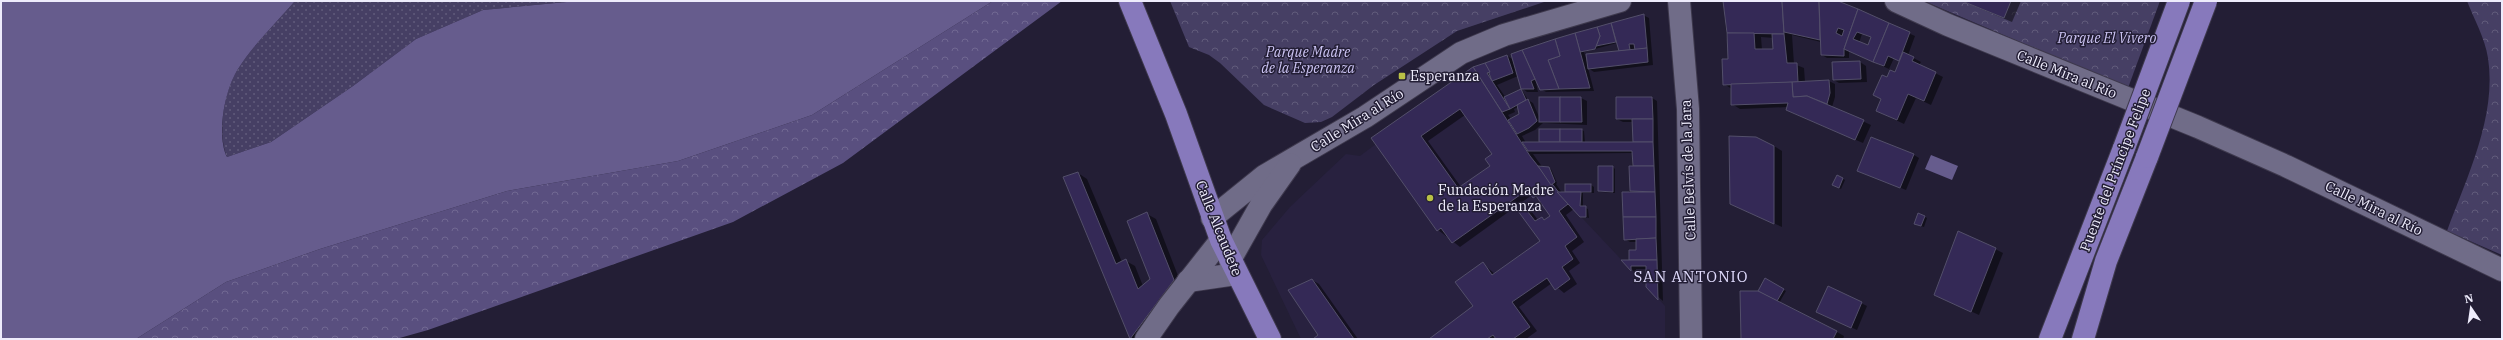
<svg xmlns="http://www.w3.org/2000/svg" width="2503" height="340" viewBox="0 0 2503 340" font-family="'IBM Plex Serif',serif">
<defs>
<pattern id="grass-dots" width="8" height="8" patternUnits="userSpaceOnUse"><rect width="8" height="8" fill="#463f64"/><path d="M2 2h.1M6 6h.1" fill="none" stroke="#615b7b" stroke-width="1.8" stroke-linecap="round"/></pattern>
<pattern id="forest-crowns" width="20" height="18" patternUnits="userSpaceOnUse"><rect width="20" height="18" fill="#594f7f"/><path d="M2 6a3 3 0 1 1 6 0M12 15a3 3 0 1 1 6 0" fill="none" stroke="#716892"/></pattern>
<pattern id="park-crowns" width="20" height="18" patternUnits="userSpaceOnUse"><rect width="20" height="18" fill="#463f64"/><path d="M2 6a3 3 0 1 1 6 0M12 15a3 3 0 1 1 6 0" fill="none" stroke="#615b7b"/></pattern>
</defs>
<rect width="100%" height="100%" fill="#231e35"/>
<polygon fill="#28213f" points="1473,67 1478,77 1551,185 1665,306 1665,339 1301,339 1261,255 1262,240 1290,207 1346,154 1360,156 1376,144 1372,138"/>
<path fill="url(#grass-dots)" d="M295 1H577L483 10 416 39 353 86 271 142 227 157C217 134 224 90 238 69 253 45 277 22 295 1Z"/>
<polygon fill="url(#forest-crowns)" points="993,1 1062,1 843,163 733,222 428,330 396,339 136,339 226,282 320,249 507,191 678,161 812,115"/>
<g fill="url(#park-crowns)">
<polygon points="1170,1 1547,1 1457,31 1374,85 1332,117 1321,122 1305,123 1264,105 1220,63 1209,55 1189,47"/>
<polygon points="1924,1 2160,1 2128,88"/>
<path d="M2467 1H2502V255L2447 231C2467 177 2497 116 2488 58 2485 38 2474 19 2467 1Z"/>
</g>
<g fill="#665c8d">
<path d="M1 1H295C277 22 253 45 238 69 225 89 216 135 227 157L271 142 353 86 416 39 483 10 577 1H993L812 115 678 161 507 191 320 249 226 282 136 339H1Z"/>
<polygon points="1931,155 1958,166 1952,180 1925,169"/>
</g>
<g fill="#0007" fill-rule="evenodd">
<path d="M1723 1H1836L1915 36 1908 55 1921 62 1919 65 1943 77 1931 105 1916 98 1904 124 1877 111 1888 78 1895 73 1900 61 1894 58 1889 69 1849 51V58H1827L1822 55 1821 42 1792 35 1794 64 1804 68 1805 82 1829 81 1835 84V97L1832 107 1871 125 1863 143 1795 114 1787 109 1788 107 1740 109 1732 104V89L1724 84 1729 60ZM1862 34 1872 38 1868 47 1859 43ZM1761 37 1774 38V50H1762Z"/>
<polygon points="1962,1 2021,1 2012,22"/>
<path d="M1643 15 1649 18 1653 65 1594 72 1588 68 1594 91 1546 92 1541 89 1538 83H1536L1538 92H1527L1522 88 1518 76 1497 85 1506 98 1521 90 1523 92 1528 100 1533 103 1540 119 1581 98 1587 101V125L1543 123 1535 130 1522 136 1526 143H1543L1582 130 1584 131 1585 143H1634L1633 122H1623L1617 119 1652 98 1657 101 1663 301 1647 287V269H1636V273L1623 261H1630L1637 251V242H1630L1625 239 1633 153 1533 154 1543 168 1551 169 1557 183 1556 184 1562 193 1591 185 1594 187V193H1583V207L1588 209 1589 218 1581 216 1574 209 1566 215 1584 242 1572 251 1580 263 1569 271 1577 284 1564 293 1552 283 1519 307 1537 331 1526 339H1430L1475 307 1483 264 1495 274 1541 242 1524 208 1532 212 1538 220 1542 218 1546 220 1552 216 1541 201 1532 195 1460 247 1438 230 1373 138 1474 68 1507 56 1514 60 1513 54ZM1617 43 1620 52 1587 62 1584 52ZM1518 107 1520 115 1511 119 1508 115 1515 112 1514 109ZM1465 115 1493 155 1492 166 1461 187 1428 141Z"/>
<polygon points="1860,62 1866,66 1867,82 1839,83 1834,80 1833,63"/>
<polygon points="1774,146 1782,151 1782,227 1739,208"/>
<polygon points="1914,155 1919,158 1906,190 1864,173"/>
<polygon points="1613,167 1615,169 1615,193 1601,192 1599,191"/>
<polygon points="1078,173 1087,179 1122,262 1126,261 1135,266 1143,286 1151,279 1147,214 1156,219 1182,286 1143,339 1130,339 1064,178"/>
<polygon points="1837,176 1845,180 1841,189 1836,186"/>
<polygon points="1919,214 1927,218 1924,227 1918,225"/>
<polygon points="1995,249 2003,253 1979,315 1935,295"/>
<polygon points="1312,280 1319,284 1358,339 1315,339 1320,336"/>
<polygon points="1765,280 1786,291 1779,303 1837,332 1844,336 1843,339 1742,339"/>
<polygon points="1861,303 1867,306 1857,330 1822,314"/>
</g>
<g fill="#342956" stroke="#534f6a" fill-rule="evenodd">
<polygon points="1723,1 1782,1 1784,34 1727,33"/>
<polygon points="1782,1 1819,1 1820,40 1784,32"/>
<path d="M1819 1H1838L1858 9 1844 49V56L1821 55ZM1838 28 1844 30 1842 36 1836 33Z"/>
<polygon points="1962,1 2011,1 2004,18"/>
<path d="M1858 9 1889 23 1873 62 1844 49ZM1857 32 1871 37 1868 45 1853 39Z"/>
<polygon points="1644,14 1647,48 1635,50 1634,44 1629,44 1630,50 1619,51 1611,23"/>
<polygon points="1611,23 1616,42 1596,46 1600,36 1597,27"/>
<polygon points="1889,23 1910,32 1899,61 1888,56 1884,66 1873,62"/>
<polygon points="1597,27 1600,36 1595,49 1580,52 1575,33"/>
<polygon points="1575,33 1590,88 1559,89 1548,60 1560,56 1555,39"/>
<polygon points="1727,33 1754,33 1755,49 1773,49 1772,34 1784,34 1787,63 1797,63 1798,82 1723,85 1722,59 1728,59"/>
<polygon points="1555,39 1560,56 1548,60 1559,89 1540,90 1522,50"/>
<polygon points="1647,48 1648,62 1588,69 1586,54"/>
<polygon points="1522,50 1535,79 1531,81 1534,89 1521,89 1511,54"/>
<polygon points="1903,52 1914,57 1912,61 1936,72 1924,101 1908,94 1897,120 1876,111 1881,99 1873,95 1882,75 1887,77 1890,70 1895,72"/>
<polygon points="1507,55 1513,73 1492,81 1485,63"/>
<polygon points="1860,61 1861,79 1833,80 1832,62"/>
<polygon points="1485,63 1490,72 1487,73 1510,109 1502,112 1473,67"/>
<path d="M1473 67 1530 156 1568 204 1559 211 1577 237 1565 246 1573 259 1562 267 1570 279 1555 290 1547 278 1512 302 1530 327 1513 339H1496L1493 335 1487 339H1429L1473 306 1455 282 1483 262 1492 275 1540 241 1518 211 1524 207 1535 221 1542 217 1544 220 1550 216 1536 196 1533 198 1527 190 1452 243 1441 228 1437 231 1371 138ZM1460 109 1492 154 1485 159 1490 166 1458 188 1421 136Z"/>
<polygon points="1829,80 1830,93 1827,104 1807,96 1793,97 1792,82"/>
<polygon points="1792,82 1793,97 1807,96 1864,120 1855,140 1786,110 1788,103 1731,105 1731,84"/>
<polygon points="1521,89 1526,100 1510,109 1504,97"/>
<rect x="1539" y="97" width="21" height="25"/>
<polygon points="1560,97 1581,97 1582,122 1560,122"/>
<polygon points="1616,97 1652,97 1653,119 1616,119"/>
<polygon points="1528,99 1537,121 1529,128 1517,134 1508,120 1519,114 1517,105"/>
<polygon points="1632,119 1653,119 1653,142 1633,142"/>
<rect x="1539" y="129" width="21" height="13"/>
<rect x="1560" y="129" width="22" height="13"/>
<polygon points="1729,136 1756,137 1774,146 1774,224 1730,204"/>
<polygon points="1871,137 1914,154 1900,188 1857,171"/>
<polygon points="1522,142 1653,142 1654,166 1633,166 1632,151 1528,151"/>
<polygon points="1538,166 1549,167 1555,182 1551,185"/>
<polygon points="1598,166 1613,166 1613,192 1598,191"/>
<polygon points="1629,166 1654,166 1655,192 1630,191"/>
<polygon points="1078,172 1116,264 1126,259 1138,289 1150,279 1127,221 1147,212 1174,280 1130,339 1063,177"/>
<polygon points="1837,175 1843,178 1839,188 1832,185"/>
<rect x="1565" y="184" width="26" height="8"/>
<polygon points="1557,192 1581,192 1580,206 1586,206 1586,217 1580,217"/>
<polygon points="1622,192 1655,192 1656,217 1623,217"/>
<polygon points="1918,213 1925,216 1921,226 1914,224"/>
<polygon points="1623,217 1656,217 1656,238 1624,240"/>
<polygon points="1958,231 1996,248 1971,312 1934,295"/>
<polygon points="1656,238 1657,260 1629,260 1629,250 1636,250 1636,239"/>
<polygon points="1621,260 1657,260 1658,300 1646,287 1646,266 1631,266 1631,271"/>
<polygon points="1765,278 1784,289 1777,301 1758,291"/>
<polygon points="1312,279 1354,339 1313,339 1318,335 1288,290"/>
<polygon points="1828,286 1862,302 1851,328 1816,312"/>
<polygon points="1740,291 1758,291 1837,331 1833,339 1741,339"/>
</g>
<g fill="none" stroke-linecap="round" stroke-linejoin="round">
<g stroke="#3e394d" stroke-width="24">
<g id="minor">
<polyline points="1679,1 1688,109 1691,339"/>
<polyline points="1896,1 1948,25 2198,127 2286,166 2502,270"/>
<polyline points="1212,218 1264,176 1365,117 1461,53 1504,35 1620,1"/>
<polyline points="1230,260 1261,205 1290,164"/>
<polyline points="1188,281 1236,274"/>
<polyline points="1146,339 1169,306 1221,240"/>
</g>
</g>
<g stroke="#3e394d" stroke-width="24">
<g id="major">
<polyline points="1130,1 1176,114 1221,240 1270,339"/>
<polyline points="2050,339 2124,148"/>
<polyline points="2083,339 2106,261 2147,157"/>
</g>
</g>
<use href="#minor" stroke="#706c88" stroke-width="22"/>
<use href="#major" stroke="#8779bc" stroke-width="22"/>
<g stroke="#3e394d" stroke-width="24" stroke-linecap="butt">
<g id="major-bridge">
<polyline points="2124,148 2179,1"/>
<polyline points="2147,157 2206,1"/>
</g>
</g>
<use href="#major-bridge" stroke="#8779bc" stroke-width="22"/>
</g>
<g fill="#b9c046" stroke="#231e35" stroke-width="1.5">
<rect x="1398" y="72" width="8" height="8" rx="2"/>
<circle cx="1430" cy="198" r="4"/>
</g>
<g text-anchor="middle" stroke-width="3" stroke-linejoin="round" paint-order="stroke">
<g font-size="14" font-style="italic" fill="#ccc4f3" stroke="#231e35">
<text x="2107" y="43">Parque El Vivero</text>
<text x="1308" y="57">Parque Madre<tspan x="1308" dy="16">de la Esperanza</tspan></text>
</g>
<g font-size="14" fill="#eeecfc" stroke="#231e35">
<text transform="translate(2067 74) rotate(22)" y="5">Calle Mira al Río</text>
<text transform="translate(1357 120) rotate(-32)" y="5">Calle Mira al Río</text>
<text transform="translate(1688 170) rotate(-92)" y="5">Calle Belvís de la Jara</text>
<text transform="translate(2115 170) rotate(-69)" y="5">Puente del Príncipe Felipe</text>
<text transform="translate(2374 208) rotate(26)" y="5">Calle Mira al Río</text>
<text transform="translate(1219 228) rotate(68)" y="5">Calle Alcaudete</text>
</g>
<g font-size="14" fill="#eeecfc" stroke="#231e35" text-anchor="start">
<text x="1410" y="81">Esperanza</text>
<text x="1438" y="195">Fundación Madre<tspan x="1438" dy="16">de la Esperanza</tspan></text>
</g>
<g font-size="15" letter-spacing="1" fill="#e1dcfd" stroke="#231e35">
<text x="1691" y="282">SAN ANTONIO</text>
</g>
</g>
<rect width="2503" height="340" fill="none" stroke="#eeecfc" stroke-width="4"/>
<g transform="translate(2471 308) rotate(347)" stroke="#231e35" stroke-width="3" paint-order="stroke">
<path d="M0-3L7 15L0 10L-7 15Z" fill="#eeecfc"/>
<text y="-6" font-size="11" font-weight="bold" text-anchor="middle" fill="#eeecfc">N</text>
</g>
</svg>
